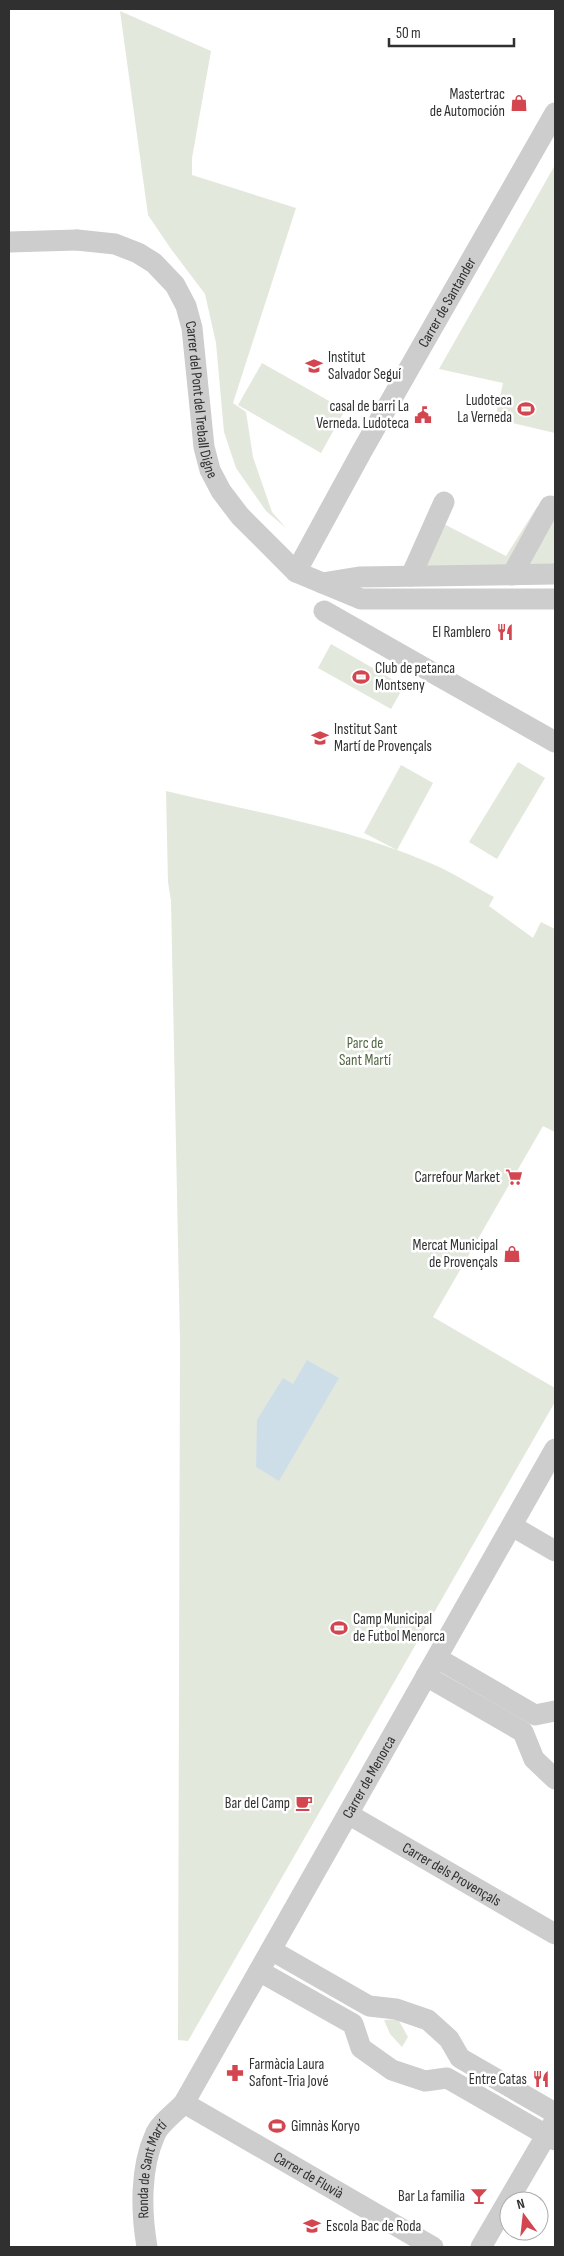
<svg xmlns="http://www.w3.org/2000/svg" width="564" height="2256" viewBox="0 0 564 2256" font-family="'Sofia Sans Condensed',sans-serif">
<rect width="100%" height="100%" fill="#fff"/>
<g fill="#e3e8dd">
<polygon points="120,11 211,51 192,158 192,175 296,208 233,403 246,412 253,457 272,512 286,528 266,511 236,468 224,432 216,343 205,294 171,249 148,215"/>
<polygon points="555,165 555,433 495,419 503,383 439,369"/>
<polygon points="262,363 345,410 321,453 238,405"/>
<polygon points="537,507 555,516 555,566 414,570 442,523 506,556"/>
<polygon points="331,644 404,686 391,709 318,668"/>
<polygon points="518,762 545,778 497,859 469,842"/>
<polygon points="401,765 433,783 397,850 364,833"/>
<path d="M166 791C254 812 346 827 430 863 452 872 473 886 494 897L489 906 533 938 541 922 555 929V1132L543 1126 433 1317 555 1388V1402L188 2041 178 2040 180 1341 171 901 168 882Z"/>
<polygon points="398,2019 408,2037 402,2047 390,2034 384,2020"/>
</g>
<polygon fill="#cedee9" points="307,1360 339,1378 279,1481 256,1467 257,1420 283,1378 293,1384"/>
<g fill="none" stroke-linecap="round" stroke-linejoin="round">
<g stroke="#cdcdcd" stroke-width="21">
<path id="s1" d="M77 240 115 244 138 253 154 263 175 285 186 306 192 328 204 447 210 470 221 491 240 516 296 572 361 599H555"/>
<path id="s2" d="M296 572 362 451 555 113"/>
<polyline points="512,575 550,506"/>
<polyline points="411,576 444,502"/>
<polyline points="322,583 359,577 555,574"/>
<polyline points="324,611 555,742"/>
<polyline points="512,1526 555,1551"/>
<polyline points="437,1658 535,1715 555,1711"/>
<polyline points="426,1676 523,1732 534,1759 555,1779"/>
<path id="s3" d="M348 1814 555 1934"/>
<polyline points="271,1950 369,2006 396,2009 428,2020 449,2039 460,2058 555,2113"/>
<polyline points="259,1971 353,2024 361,2048 392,2070 425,2081 447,2078 555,2140"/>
<path id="s4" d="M184 2103 433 2247"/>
<path id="s5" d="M147 2247C141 2212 140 2168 155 2135 159 2124 176 2112 184 2103L555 1449"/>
<polyline points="481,2247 554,2122"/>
</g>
<polyline stroke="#cdcdcd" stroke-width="21" points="9,242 77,240"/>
</g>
<defs>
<g id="shop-bare" transform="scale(1.35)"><path d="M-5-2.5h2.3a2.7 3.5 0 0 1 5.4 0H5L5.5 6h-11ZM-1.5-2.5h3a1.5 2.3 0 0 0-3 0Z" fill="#d34650" stroke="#fff" stroke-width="2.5" paint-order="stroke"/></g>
<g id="school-bare" transform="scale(1.35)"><path d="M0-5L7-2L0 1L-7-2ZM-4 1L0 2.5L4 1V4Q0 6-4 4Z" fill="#d34650" stroke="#fff" stroke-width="2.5" paint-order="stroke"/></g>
<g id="stadium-bare" transform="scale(1.35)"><path d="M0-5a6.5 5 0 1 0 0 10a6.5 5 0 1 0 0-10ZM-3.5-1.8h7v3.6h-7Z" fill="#d34650" stroke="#fff" stroke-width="2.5" paint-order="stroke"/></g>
<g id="civic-bare" transform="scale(1.35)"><path d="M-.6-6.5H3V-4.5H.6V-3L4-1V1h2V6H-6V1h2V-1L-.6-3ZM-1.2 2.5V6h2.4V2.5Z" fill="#d34650" stroke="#fff" stroke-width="2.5" paint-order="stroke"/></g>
<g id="restaurant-bare" transform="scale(1.35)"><path d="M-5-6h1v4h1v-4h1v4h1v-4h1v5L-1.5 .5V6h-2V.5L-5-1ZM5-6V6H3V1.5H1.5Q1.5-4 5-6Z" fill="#d34650" stroke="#fff" stroke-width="2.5" paint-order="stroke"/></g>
<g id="supermarket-bare" transform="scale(1.35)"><path d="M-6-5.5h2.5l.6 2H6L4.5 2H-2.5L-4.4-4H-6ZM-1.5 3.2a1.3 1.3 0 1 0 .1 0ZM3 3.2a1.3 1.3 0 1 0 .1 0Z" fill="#d34650" stroke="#fff" stroke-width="2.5" paint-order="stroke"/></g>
<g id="cafe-bare" transform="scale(1.35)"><path d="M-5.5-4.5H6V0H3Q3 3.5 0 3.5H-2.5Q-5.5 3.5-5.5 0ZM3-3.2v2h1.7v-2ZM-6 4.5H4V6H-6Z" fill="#d34650" stroke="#fff" stroke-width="2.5" paint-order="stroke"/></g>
<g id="pharmacy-bare" transform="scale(1.35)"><path d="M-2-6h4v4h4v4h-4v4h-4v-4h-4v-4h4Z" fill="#d34650" stroke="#fff" stroke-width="2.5" paint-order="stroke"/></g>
<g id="bar-bare" transform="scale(1.35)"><path d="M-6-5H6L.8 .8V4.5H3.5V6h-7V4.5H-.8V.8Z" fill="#d34650" stroke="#fff" stroke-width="2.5" paint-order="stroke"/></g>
</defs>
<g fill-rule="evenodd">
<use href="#shop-bare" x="519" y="103"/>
<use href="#school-bare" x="314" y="366"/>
<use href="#stadium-bare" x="526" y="409"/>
<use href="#civic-bare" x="423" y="415"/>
<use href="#restaurant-bare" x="505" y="632"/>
<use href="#stadium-bare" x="361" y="677"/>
<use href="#school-bare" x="320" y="738"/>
<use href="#supermarket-bare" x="514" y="1177"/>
<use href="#shop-bare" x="512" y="1254"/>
<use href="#stadium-bare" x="339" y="1628"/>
<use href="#cafe-bare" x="304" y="1803"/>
<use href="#pharmacy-bare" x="235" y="2073"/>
<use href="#restaurant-bare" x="541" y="2079"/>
<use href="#stadium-bare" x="277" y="2126"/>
<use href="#bar-bare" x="479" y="2196"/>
<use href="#school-bare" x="312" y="2226"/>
</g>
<g text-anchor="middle" stroke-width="5" stroke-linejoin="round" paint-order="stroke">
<g font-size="15" fill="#303030" stroke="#fff" text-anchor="end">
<text x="505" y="99">Mastertrac<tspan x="505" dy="17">de Automoción</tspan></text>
<text x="328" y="362" text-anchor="start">Institut<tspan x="328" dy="17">Salvador Seguí</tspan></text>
<text x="512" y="405">Ludoteca<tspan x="512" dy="17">La Verneda</tspan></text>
<text x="409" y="411">casal de barri La<tspan x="409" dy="17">Verneda. Ludoteca</tspan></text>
<text x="491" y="637">El Ramblero</text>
<text x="375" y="673" text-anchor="start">Club de petanca<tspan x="375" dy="17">Montseny</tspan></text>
<text x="334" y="734" text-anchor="start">Institut Sant<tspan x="334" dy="17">Martí de Provençals</tspan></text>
<text x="500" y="1182">Carrefour Market</text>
<text x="498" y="1250">Mercat Municipal<tspan x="498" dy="17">de Provençals</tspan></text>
<text x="353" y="1624" text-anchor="start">Camp Municipal<tspan x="353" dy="17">de Futbol Menorca</tspan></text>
<text x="290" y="1808">Bar del Camp</text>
<text x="249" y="2069" text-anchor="start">Farmàcia Laura<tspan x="249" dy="17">Safont-Tria Jové</tspan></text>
<text x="527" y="2084">Entre Catas</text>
<text x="291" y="2131" text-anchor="start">Gimnàs Koryo</text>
<text x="465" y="2201">Bar La familia</text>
<text x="326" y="2231" text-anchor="start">Escola Bac de Roda</text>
</g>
<g font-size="15" fill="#303030" stroke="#fff">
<text dy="5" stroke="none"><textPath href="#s2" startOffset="309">Carrer de Santander</textPath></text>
<text dy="5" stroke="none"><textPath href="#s1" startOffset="231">Carrer del Pont del Treball Digne</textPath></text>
<text dy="5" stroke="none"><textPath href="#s5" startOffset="532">Carrer de Menorca</textPath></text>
<text dy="5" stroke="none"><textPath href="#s3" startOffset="120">Carrer dels Provençals</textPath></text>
<text dy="5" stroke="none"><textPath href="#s5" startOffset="79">Ronda de Sant Martí</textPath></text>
<text dy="5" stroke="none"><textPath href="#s4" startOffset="144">Carrer de Fluvià</textPath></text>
</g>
<g font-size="15" fill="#536742" stroke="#fff">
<text x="365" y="1048">Parc de<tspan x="365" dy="17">Sant Martí</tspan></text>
</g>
</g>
<rect width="564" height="2256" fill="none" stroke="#303030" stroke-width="20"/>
<g transform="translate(524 2216) rotate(345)"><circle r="24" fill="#ffffff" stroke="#acacac"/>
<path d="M0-4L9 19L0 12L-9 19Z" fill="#d34650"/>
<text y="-8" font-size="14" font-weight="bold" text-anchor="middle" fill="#303030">N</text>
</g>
<path d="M389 38v8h125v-8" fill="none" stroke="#303030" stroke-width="2.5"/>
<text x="396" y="38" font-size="15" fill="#303030" stroke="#ffffff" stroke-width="4" paint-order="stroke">50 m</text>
</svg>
